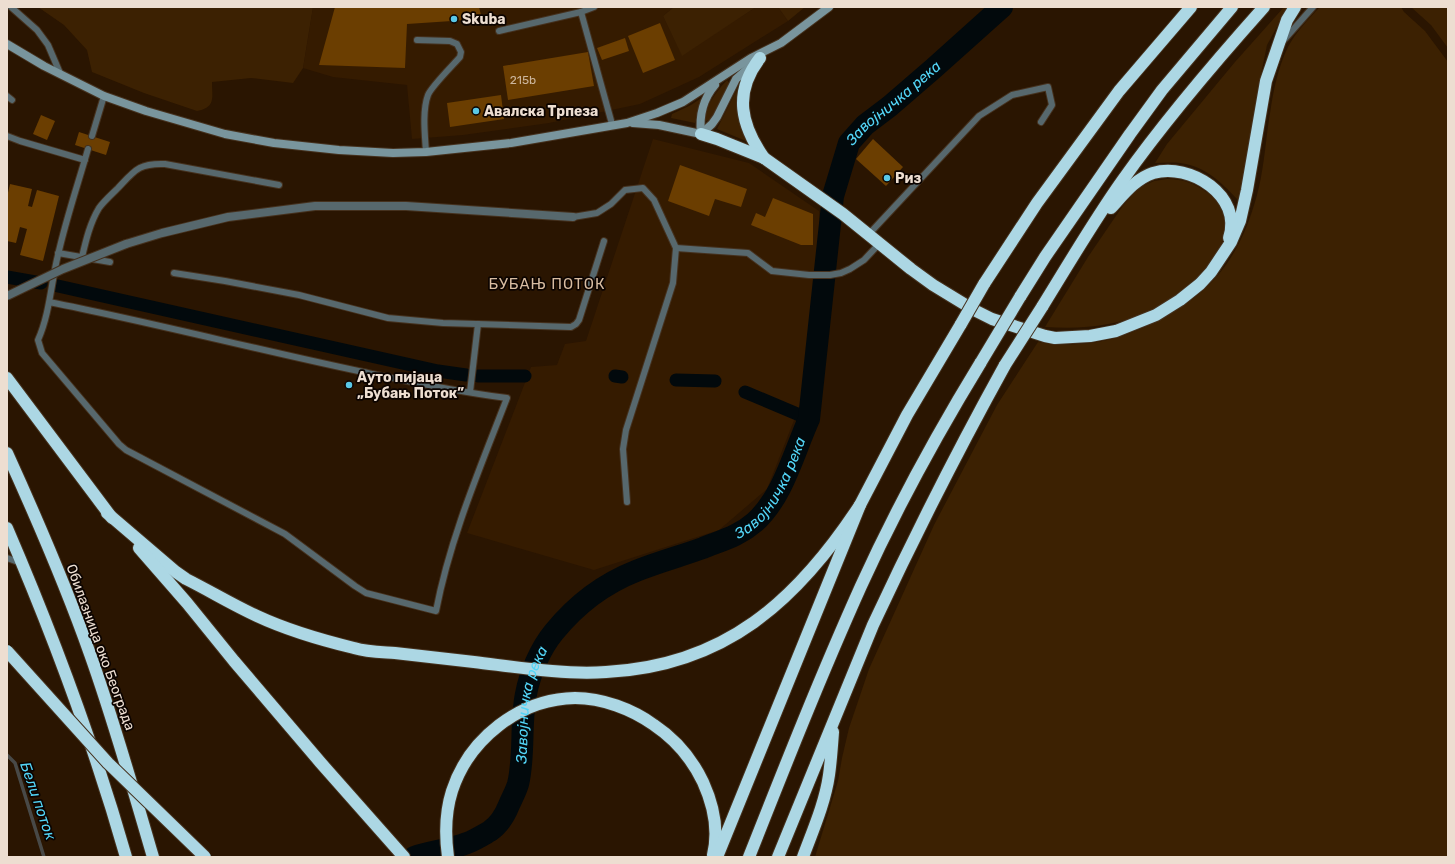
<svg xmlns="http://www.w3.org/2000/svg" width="1455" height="864" viewBox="0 0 1455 864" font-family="Rubik,sans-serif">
<rect width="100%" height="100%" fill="#2a1501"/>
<g fill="#351b00">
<polygon points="313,7 674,7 663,16 682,55 756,7 778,7 788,21 699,77 640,104 549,123 463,135 412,139 407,85 333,77 303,68"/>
<polygon points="653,139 749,163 819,211 820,224 810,322 808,372 802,400 767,489 719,530 594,570 467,533 531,367 557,365 565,344 586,341"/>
</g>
<g fill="#3c2102">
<path d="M38 7H313L303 68 293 83 251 78 212 82C212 98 216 107 197 111L144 93 92 72 87 50 64 25Z"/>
<polygon points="674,7 756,7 682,56 663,16"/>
<polygon points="778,7 805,7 788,21"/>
<path d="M1284 7H1288L1267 45 1258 89 1241 199 1239 201 1237 199C1221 182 1205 166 1180 163 1172 162 1163 163 1155 163L1167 144 1235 62Z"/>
<path d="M1320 7H1401L1404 12 1425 31 1448 62V857H815L838 781 842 758 849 728 869 669 934 525 997 405 1038 342C1079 349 1119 341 1155 322 1213 293 1240 257 1257 195 1263 173 1265 149 1268 126 1272 100 1276 71 1288 47 1296 32 1308 19 1320 7Z"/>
<polygon points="1411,7 1448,7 1448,48 1431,25"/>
<path d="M727 80 729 83 712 117 709 120 706 121 704 119C707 103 717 91 727 80Z"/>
<path d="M741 84C738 108 736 118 746 141L717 129 739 85Z"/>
<polygon points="703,97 695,123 671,118 672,114 691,105"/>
<path d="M1167 179C1184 179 1196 184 1209 194 1215 198 1219 204 1222 211 1239 251 1181 296 1149 311 1114 327 1083 329 1045 327L1088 257 1122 207 1138 188 1154 181Z"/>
</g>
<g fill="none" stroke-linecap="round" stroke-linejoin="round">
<polyline stroke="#484947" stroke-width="3.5" points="7,755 15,763 44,857"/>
<g stroke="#02090c" stroke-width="13">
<polyline points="7,277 41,283"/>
<polyline points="58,286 438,371 466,375"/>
<polyline points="478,376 525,376"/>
<polyline points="615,376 622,377"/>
<polyline points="676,380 715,381"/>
<polyline points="745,392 809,419"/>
</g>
<path stroke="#02090c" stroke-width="22" id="s1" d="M414 857C431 851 450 850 467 843 475 840 483 835 490 831 500 824 505 815 509 805 512 798 516 791 518 784 525 756 520 723 526 694 530 673 540 649 554 632 576 605 603 584 636 571 658 562 681 556 703 548 723 540 739 536 755 522 783 497 794 452 809 419L833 196 849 143 865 125 890 106 934 68 1002 7"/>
</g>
<g fill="#6b3e01">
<polygon points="335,7 479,7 482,19 407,24 405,68 319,65"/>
<polygon points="660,23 675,60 643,73 628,36"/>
<polygon points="625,38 629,51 602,60 597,48"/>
<polygon points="588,52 594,86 508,100 503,66"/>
<polygon points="501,95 504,119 450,127 447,103"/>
<polygon points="41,115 55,121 47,140 33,134"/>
<polygon points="79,132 110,142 106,155 75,145"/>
<polygon points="873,139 903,167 886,186 856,159"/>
<polygon points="680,165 747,189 741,207 715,199 709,216 668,201"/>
<polygon points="10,184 32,189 28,206 32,207 37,190 59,196 43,261 20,255 27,229 20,227 16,243 7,241 7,197"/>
<polygon points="773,198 813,214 813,245 801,245 751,225 756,213 765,217"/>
</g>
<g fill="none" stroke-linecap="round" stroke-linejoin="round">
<g stroke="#45311e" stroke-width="8">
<g id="service">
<polyline points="11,7 37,30 48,45 60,73"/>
<polyline points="581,12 594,7"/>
<polyline points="499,31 581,12 612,124"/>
<path d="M417 40 450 41 457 44 461 52 460 57C453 65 431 87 428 95 422 111 425 136 426 152"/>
<polyline points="1283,41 1313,7"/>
<polyline points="7,96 12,100"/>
<polyline points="7,136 20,141 85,160"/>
<polyline points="92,136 104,96"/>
<polyline points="573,217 597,213 611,204 625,190 643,188 654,200 676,248 673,283 626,430 623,449 627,502"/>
<polyline points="869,234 979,116 1012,95 1048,87 1052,105 1041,122"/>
<polyline points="676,248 748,253 772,271 809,275 830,275 841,273 850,269 864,260 879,244"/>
<polyline points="58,253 110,262"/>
<path d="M82 257C86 240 90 223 99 208 104 201 112 194 118 188 135 170 139 163 165 164L279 185"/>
<polyline points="174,273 225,281 299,295 388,318 443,323 571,327 576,324 579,320 604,241"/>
<path d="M49 302C155 323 258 350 363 372 411 382 458 392 507 398 480 468 450 538 436 611L366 593 355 586 285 534 126 450 119 444 42 353 38 340C50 313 51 283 58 255 66 219 78 184 88 149"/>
<polyline points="470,392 478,324"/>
<polyline points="7,558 21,563"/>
</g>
</g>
<g stroke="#45311e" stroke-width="10">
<polyline id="minor" points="126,244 162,233 228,217 315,206 406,206 573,217"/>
</g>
<g stroke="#45311e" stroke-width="10">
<g id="secondary">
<polyline points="7,44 44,66 104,96 146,111 225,134 274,143 339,150 393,153 426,152 511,143 627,123 657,113 683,102 751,58 781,43 829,7"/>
<polyline points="633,123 659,125 701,134"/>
<polyline points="701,134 712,124 717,117 736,79 753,64"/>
<path d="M701 134C699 116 703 99 715 85"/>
</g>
</g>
<g stroke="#45311e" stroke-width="14">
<g id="motorway">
<path d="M760 58C733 93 741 125 764 158"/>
<polyline points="701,134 717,139 764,158 843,214 911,269 933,285 974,310 992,319 1045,336 1055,338 1090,336 1116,331 1156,315 1180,300 1200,284 1211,272 1231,242 1240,221 1247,190 1266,81 1287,20 1295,7"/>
<path d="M1111 208C1123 195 1135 179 1153 173 1190 162 1243 196 1229 238"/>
<polyline points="984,284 1037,203 1119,91 1191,7"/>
<polyline points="1020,297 1045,257 1130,134 1162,90 1232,7"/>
<path d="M1042 307C1068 265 1093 222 1122 181 1165 120 1214 63 1264 7"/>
<polyline points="7,378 112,518"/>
<path d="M7 453C37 519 66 586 90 654 114 721 133 789 153 857"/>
<path d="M107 513 176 572 186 579C210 591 233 605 257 616 287 630 321 640 354 648 367 652 381 652 395 653 421 656 448 659 474 662 516 667 564 675 606 672 725 666 797 601 860 505"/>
<path d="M7 528C53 635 94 745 126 857"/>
<polyline points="139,548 187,603 234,661 320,762 404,857"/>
<path d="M448 857C445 835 445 813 452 791 469 739 519 699 575 698 602 698 632 709 654 725 675 739 692 759 703 782 713 804 719 830 713 855"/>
<polyline points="717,857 860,505 907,415 961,324"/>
<path d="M749 857C785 766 821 675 861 586 896 509 937 434 981 362"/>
<path d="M778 857 873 625C914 537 958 450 1005 365"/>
<path d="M803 857C813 830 825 803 829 775 831 761 832 746 833 732"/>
</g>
</g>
<use href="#service" stroke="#57686d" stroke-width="6"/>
<use href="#minor" stroke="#57686d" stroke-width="8"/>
<use href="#secondary" stroke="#79959d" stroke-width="8"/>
<use href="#motorway" stroke="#acd7e4" stroke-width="12"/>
<g stroke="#45311e" stroke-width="10" stroke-linecap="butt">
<polyline id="minor-bridge" points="7,296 63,269 126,244"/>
</g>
<g stroke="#45311e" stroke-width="14" stroke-linecap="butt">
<g id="motorway-bridge">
<polyline points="961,324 984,284"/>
<polyline points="981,362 1020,297"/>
<polyline points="1005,365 1042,307"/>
<polyline points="7,651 108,763 205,857"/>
</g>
</g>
<use href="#minor-bridge" stroke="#57686d" stroke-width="8"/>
<use href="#motorway-bridge" stroke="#acd7e4" stroke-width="12"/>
</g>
<g fill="#5ac8e6" stroke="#0c0400" stroke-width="1.5">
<circle cx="454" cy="19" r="4"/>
<circle cx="476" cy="111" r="4"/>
<circle cx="887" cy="178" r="4"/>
<circle cx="349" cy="385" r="4"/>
</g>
<g text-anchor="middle" stroke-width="3.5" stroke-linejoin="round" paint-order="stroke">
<g font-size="12" fill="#ccb69d">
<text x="523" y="84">215b</text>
</g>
<g font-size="14" font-weight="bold" fill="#edded1" stroke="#0c0400" text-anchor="start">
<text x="462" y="24">Skuba</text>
<text x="484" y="116">Авалска Трпеза</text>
<text x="895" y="183">Риз</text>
<text x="357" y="382">Ауто пијаца<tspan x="357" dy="16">„Бубањ Поток”</tspan></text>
</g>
<g font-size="14" fill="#edded1" stroke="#0c0400">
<text transform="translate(101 647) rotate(70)" y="5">Обилазница око Београда</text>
</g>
<g font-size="15" font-style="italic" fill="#53d5f7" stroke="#0c0400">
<text dy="5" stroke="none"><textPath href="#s1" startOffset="985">Завојничка река</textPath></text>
<text dy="5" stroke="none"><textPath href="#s1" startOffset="565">Завојничка река</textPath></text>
<text dy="5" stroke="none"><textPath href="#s1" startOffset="217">Завојничка река</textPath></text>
<text transform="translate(38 801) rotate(71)" y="5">Бели поток</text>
</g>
<g font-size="15" letter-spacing="1" fill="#d8bca1" stroke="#0c0400">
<text x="547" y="289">БУБАЊ ПОТОК</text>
</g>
</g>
<rect width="1455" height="864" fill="none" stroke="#edded1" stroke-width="16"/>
</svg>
